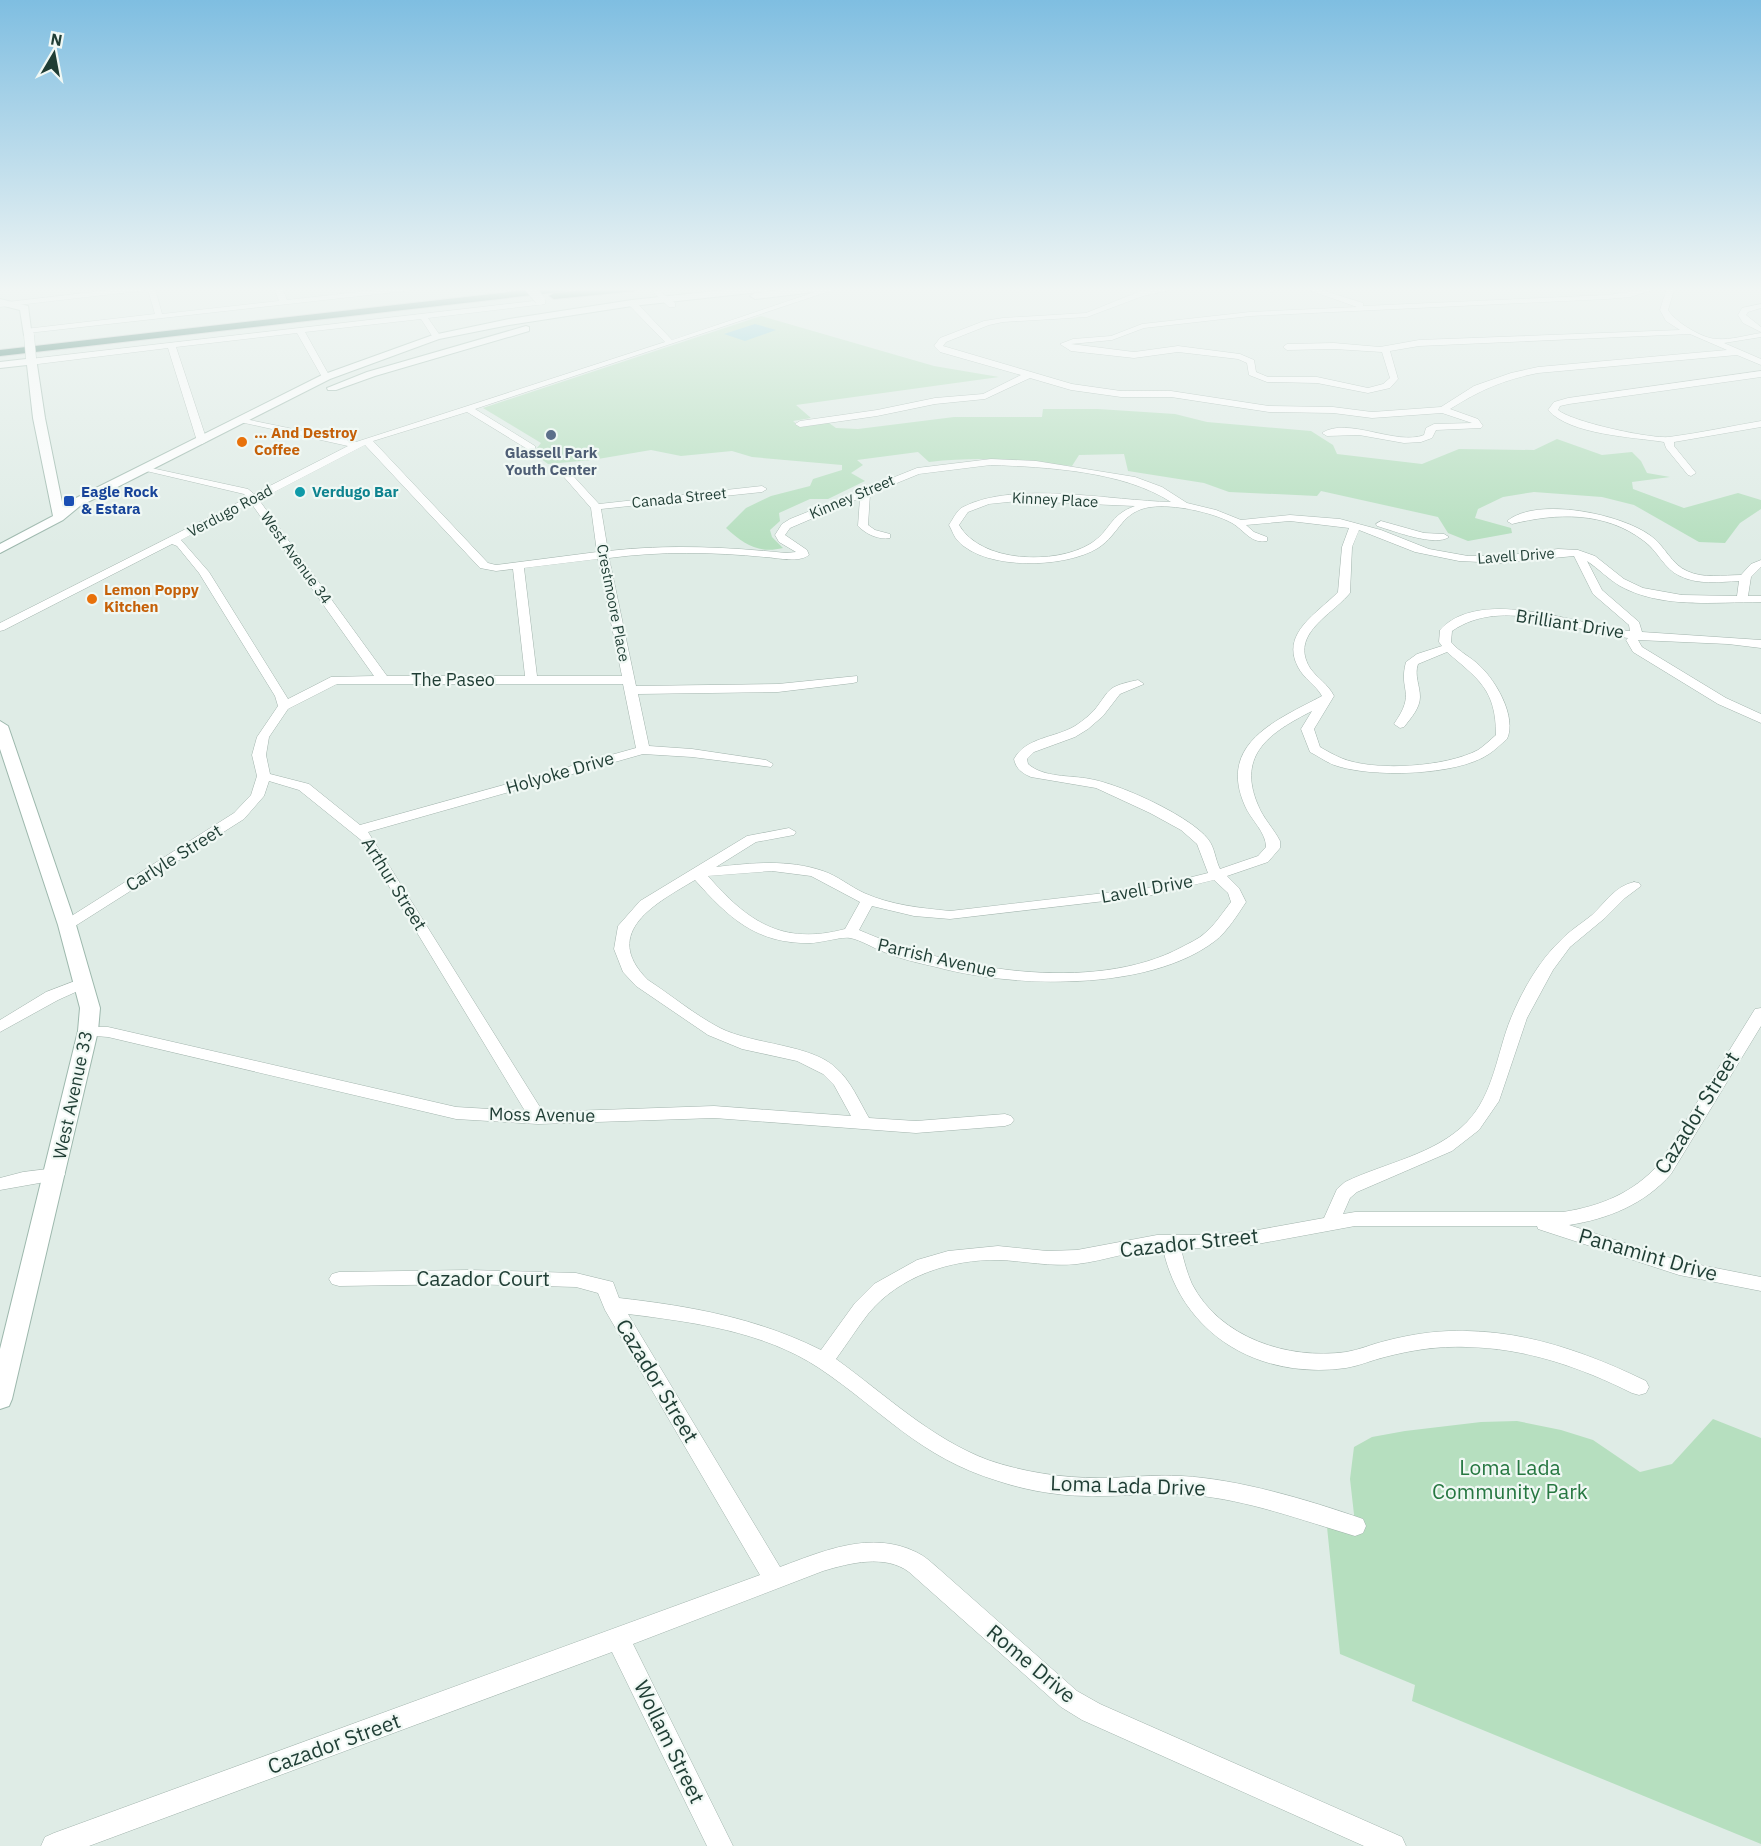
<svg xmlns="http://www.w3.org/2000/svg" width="1761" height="1846" viewBox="0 0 1761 1846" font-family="'IBM Plex Sans',sans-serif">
<rect width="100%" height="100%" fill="#dfece6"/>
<g fill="#b6dfbf">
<path d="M761 316 934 366 999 377 796 405 811 418 793 421 800 427 829 423 836 428 858 429 954 417H1042L1043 409H1098L1175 414 1207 422 1311 431 1333 445 1337 454 1422 464 1459 449 1534 450 1557 439 1602 455 1632 452 1641 461 1647 473 1670 477 1632 482 1633 489 1684 508 1738 493 1761 500V509L1740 523 1725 543 1699 542 1634 505 1602 497 1534 492 1503 497 1478 509 1475 518 1511 528 1512 533 1468 541 1448 533 1438 517 1321 491 1317 496 1229 492 1204 483 1128 471 1124 454 1079 455 1072 466C1019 460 982 456 929 462L918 452 857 460 863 465 851 473 865 481 828 499H810L779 513 780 521 770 530 772 537 783 548C758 554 744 544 726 528L746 508 771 496 810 486 813 479 842 470V465L752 457 732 451 681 456 651 450 592 460 548 464 533 453 541 443 483 408Z"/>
<polygon points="1713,1419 1761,1438 1761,1844 1412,1701 1415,1685 1340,1654 1327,1527 1356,1532 1350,1479 1354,1447 1372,1437 1405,1431 1481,1422 1517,1421 1561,1430 1593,1440 1640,1472 1672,1464"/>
</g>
<polygon fill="#82cdd6" points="755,324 776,330 745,341 724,334"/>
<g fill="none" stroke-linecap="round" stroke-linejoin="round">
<g stroke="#a2b4ad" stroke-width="1">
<g id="street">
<polygon points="127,288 155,288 162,314 279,301 274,288 282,288 287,300 393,288 418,288 414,290 28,333 25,333 25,329 155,314 148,290 0,307 0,303"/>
<polygon points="771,288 782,288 789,292 785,294"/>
<path d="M827 288H839L475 409 535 446V450H529L467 412 373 441 488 563 496 565 597 552 591 508 557 469 562 466 565 467 599 504 762 486 767 489 762 492 601 509 608 551C668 544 726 547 786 553L796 552 779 542 775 535 782 524 790 519 917 468 991 459 1036 461 1135 477 1162 487 1187 503 1216 510 1241 520 1290 515 1340 519 1381 530 1429 549 1468 556H1502L1558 549 1578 550 1595 556 1624 579 1643 588 1682 595 1737 596 1739 581C1719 582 1698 585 1680 576 1664 569 1658 551 1644 541 1605 511 1556 513 1512 524L1507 521C1537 496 1622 514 1651 536 1665 546 1671 564 1687 571 1704 579 1723 575 1741 575L1751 564 1761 560V567L1751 577 1748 596H1761V602C1715 602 1662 609 1620 586 1608 579 1599 569 1587 561L1602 590 1639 622 1642 632 1761 640V648L1728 644 1638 640 1642 647 1726 698 1761 714V723L1718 704 1633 652 1626 640 1628 638C1572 632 1504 595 1452 631L1451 642C1459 652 1471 657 1480 666 1496 681 1517 717 1507 739 1501 744 1495 750 1489 754 1457 776 1370 778 1334 765 1326 762 1318 756 1310 752L1301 729 1312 711C1271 732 1236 754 1258 805 1263 818 1274 829 1280 841V848L1268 862 1227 876 1239 888 1246 902C1238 914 1227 932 1215 941 1148 992 1014 988 936 967 919 963 900 959 884 952 873 948 861 940 850 938 844 936 820 943 810 943 756 944 728 917 695 880 658 902 599 932 648 980 671 995 695 1015 720 1028 754 1045 811 1044 836 1068 851 1081 859 1101 869 1118L916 1121 1005 1114 1011 1116 1014 1120 1011 1124 1005 1126 916 1133 714 1118 538 1124 456 1119 108 1037 82 1035 80 1031 82 1027H108L456 1107 525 1111 361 840 299 790 269 781 264 796 244 819 72 928H62L59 925 62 922 234 813 251 795 257 776 252 755 257 737 278 706 275 696 199 573 177 546 172 544 4 630 0 631V623L247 498 244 494 142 470V466L248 489 254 494 348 446 240 422V418L356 442 665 342 629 305V301H635L672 340ZM365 445 480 568 496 571 513 569 525 676H387L259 500ZM991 465C1047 467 1123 471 1171 502 1113 501 1015 480 963 507 957 510 953 519 949 525 952 530 954 537 958 541 986 571 1066 568 1098 548 1120 534 1121 511 1151 507 1173 504 1212 512 1232 523 1244 530 1251 544 1267 541V537L1254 532 1246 525 1290 521 1349 528 1342 547 1338 592C1318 613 1280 633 1298 667 1304 679 1316 685 1322 696 1277 720 1217 743 1245 806 1251 820 1266 832 1266 847L1258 856 1220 869C1215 859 1215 848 1208 839 1190 816 1120 784 1090 779 1070 775 1044 778 1028 764L1027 759 1034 752 1075 737 1088 729 1103 716 1120 694 1144 684 1138 680C1129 682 1118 684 1111 689 1106 693 1103 699 1099 704 1093 713 1084 720 1075 726 1055 738 1026 737 1014 759 1016 769 1022 773 1031 777L1096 788 1150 813 1181 830 1197 844 1208 873 1148 888 950 911C920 908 891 905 864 893 849 886 838 876 823 871 788 859 752 863 716 867L756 842 794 835 796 832 789 828 747 836 640 901 618 926 614 949 623 972 636 986 708 1035 742 1049 797 1061 823 1074 834 1085 851 1116 714 1106 543 1112 368 832 643 754 692 757 771 767 773 764 766 760 692 749 649 746 638 694 778 692 853 683 857 682V676L778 684 636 686 609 558C661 551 712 552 765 557 778 558 799 563 809 555L807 550 785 535 790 528 860 498 858 526C866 534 878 540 890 538V534L875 530 868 525 870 494 919 474ZM1019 501 1135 506C1109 515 1111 531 1090 544 1055 565 981 563 959 525L968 512 989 504ZM251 503 374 676 331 677 288 699 209 572 181 540ZM1359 530 1415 552 1459 561 1502 563 1574 556 1593 594 1629 625 1630 631C1581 626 1481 585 1440 630L1439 642 1442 646 1417 654 1406 662C1398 692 1417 691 1394 724L1400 728 1404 727C1411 718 1420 708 1420 697 1420 685 1414 676 1418 664L1447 652C1478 679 1496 689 1496 735 1490 740 1484 746 1478 750 1446 767 1374 772 1341 758 1334 755 1327 751 1320 747L1314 729 1334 696C1328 684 1317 678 1310 668 1289 634 1332 615 1350 593L1352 547ZM598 559 622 676H537L524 568ZM337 684H623L636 748 360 825 309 784 270 774 266 755 269 737 288 709ZM772 871 811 876 860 902 845 929C782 946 747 921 708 876ZM1214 880 1228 893 1231 902C1223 912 1215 925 1205 933 1199 939 1189 943 1182 947 1093 995 947 969 859 930L872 906 914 916 950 919 1148 896Z"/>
<path d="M1162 288H1179L1143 296 1087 317 1003 322 989 325 946 342 943 346 1072 384 1121 391H1171L1269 406 1333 407 1372 412 1441 407 1474 386 1511 373 1538 367 1727 350 1690 334 1419 346 1390 351 1398 379 1390 388 1368 393 1317 383 1267 382 1249 375 1247 363 1238 359 1178 352 1134 358 1071 351 1060 344 1073 339 1111 336 1142 324 1250 312 1357 307 1303 288H1315L1363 303V306L1607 295 1659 288 1630 297 1607 299 1250 316 1144 328 1112 340 1071 344 1134 352 1178 346 1240 354 1254 360 1256 372 1268 377H1317L1368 388 1383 384 1390 378 1382 352 1334 349 1287 350 1283 347 1287 344 1334 343 1380 347 1419 340 1680 330 1666 321 1660 310 1666 291 1661 288H1672L1674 290 1668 310C1675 322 1703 339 1717 339 1731 340 1747 335 1761 333V337L1724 343 1761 359V365L1737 355 1538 373C1503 380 1480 390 1450 409L1478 419 1483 426 1481 428 1436 430 1432 438 1421 442 1404 443 1359 435 1327 436 1322 433C1347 416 1396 446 1424 435L1426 428 1434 424 1472 423 1442 413 1372 418 1333 413 1269 412 1171 397H1121L1071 390 1030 378 985 399 935 404 877 416 800 427 795 424 800 421 877 410 935 398 983 394 1021 375 940 352 934 346 940 338 984 321 1003 318 1086 313 1138 292Z"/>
<polygon points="658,290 675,303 675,307 669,307 655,294 654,292"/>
<polygon points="542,300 545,300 545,304 428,318 441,337 437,339 434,339 421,319 305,332 330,377 326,380 322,377 297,333 176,347 207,441 202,444 197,441 168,348 30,365 26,362 30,359"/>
<polygon points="1761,304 1761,308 1748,312 1746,315 1761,327 1761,332 1743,323 1738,315 1742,308"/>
<path d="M1761 371V377L1569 404 1560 406 1558 410C1572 422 1651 439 1669 437 1700 433 1731 426 1761 421V427L1674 442V446L1696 473 1691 476 1688 475 1666 448 1664 442C1633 437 1570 435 1548 410L1554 402 1568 398Z"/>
<path d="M1381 521 1424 533 1444 534 1449 537C1435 547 1394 531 1377 526L1376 524Z"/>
<path d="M1634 882 1639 883 1641 886 1625 898 1605 918 1570 947 1553 970 1527 1018 1499 1101 1479 1130 1452 1151 1357 1192 1350 1198 1343 1214 1355 1212H1563C1601 1206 1633 1193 1659 1164L1755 1009 1761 1008V1026L1671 1174C1645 1204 1608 1219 1569 1225L1680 1261 1761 1277V1291L1679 1275 1538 1229 1537 1226H1355L1252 1245 1181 1249C1184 1261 1187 1273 1192 1284 1220 1338 1288 1360 1346 1352 1359 1350 1372 1344 1385 1341 1412 1334 1439 1330 1467 1331 1530 1332 1590 1354 1646 1381L1649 1387 1646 1393 1639 1395 1632 1393C1580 1367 1525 1348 1466 1347 1438 1346 1412 1350 1385 1357 1372 1360 1359 1366 1346 1368 1259 1380 1182 1335 1163 1249 1134 1249 1105 1261 1077 1264 1050 1267 1025 1261 999 1260 951 1259 899 1276 868 1314 857 1328 847 1344 836 1359 886 1395 930 1438 988 1460 1023 1472 1062 1478 1100 1478 1127 1478 1154 1474 1182 1476 1238 1479 1309 1500 1363 1519L1366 1526 1363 1533 1355 1536C1301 1520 1248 1500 1192 1495 1162 1492 1131 1496 1101 1496 1066 1497 1031 1492 998 1481 919 1457 883 1411 819 1368 763 1331 692 1322 628 1314L780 1567C823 1551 871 1530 916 1552 925 1556 932 1563 939 1569L1077 1691 1100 1704 1402 1837 1406 1846H1364L1082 1720 1061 1707 909 1572C885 1554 850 1563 823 1571L633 1644 733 1846H707L612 1652 89 1846H41L45 1837 54 1833 760 1575 605 1310 598 1293 576 1287 469 1284 339 1286 332 1284 329 1279 332 1274 339 1272 469 1270 576 1273 613 1282 619 1298C690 1306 757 1318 821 1350L855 1303 874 1284 917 1260 948 1251 998 1246 1047 1251 1077 1250 1157 1235H1212L1252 1231 1324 1218 1337 1189 1345 1182C1384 1163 1435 1155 1467 1122 1494 1094 1497 1052 1511 1018 1522 991 1539 961 1560 941 1569 931 1581 924 1592 915 1606 902 1615 886 1634 882Z"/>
<polygon points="83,978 91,983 89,986 58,1000 0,1032 0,1020 46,992"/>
<polygon points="56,1168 62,1169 65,1174 62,1179 0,1190 0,1178 23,1172"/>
</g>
</g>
<g stroke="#9db8ad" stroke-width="2">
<g id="secondary">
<polygon points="743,288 773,288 768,291 632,306 509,325 439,339 330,379 80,506 63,520 0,553 0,544 53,516 33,418 27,365 0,368 0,362 26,359 31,355 36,358 45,418 63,507 72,500 322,375 433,335 509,319 632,300"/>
<polygon points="799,288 827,288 822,291 755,299 750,296 755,293"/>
<polygon points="0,299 28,306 32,337 24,335 20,310 0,305"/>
<polygon points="526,326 529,327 529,331 375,376 336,390 328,390 327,388 367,372"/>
<polygon points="0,721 8,726 76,925 100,1008 98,1031 12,1399 9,1406 0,1409 0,1349 78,1031 80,1008 58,925 0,749"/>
</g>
</g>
<g stroke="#c0c9c6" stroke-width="2">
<g id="highway">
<polygon points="544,288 573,288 568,291 0,356 0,350"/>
<polygon points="607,288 640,288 635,291 554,299 549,296 554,293"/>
</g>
</g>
<use href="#street" fill="#fff" fill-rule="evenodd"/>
<use href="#secondary" fill="#fff" fill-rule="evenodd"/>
<use href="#highway" fill="#286c5b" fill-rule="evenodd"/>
<g stroke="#9db8ad" stroke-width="11" stroke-linecap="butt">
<g id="secondary-bridge">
<polyline points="530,288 540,300"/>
<polyline points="29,335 31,358"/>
</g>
</g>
<use href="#secondary-bridge" stroke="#fff" stroke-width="10"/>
</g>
<linearGradient id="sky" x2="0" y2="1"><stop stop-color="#7fbee1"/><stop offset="0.53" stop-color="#f1f6f4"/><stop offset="1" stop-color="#f1f6f4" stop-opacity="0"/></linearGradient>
<rect width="1761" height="546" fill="url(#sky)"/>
<circle fill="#5c6f8a" stroke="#f0f8f4" stroke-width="2" cx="551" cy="435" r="6"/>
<g fill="#e8710a" stroke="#f0f8f4" stroke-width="2">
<circle cx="242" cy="442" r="6"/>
<circle cx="92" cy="599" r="6"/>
</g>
<circle fill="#0f9aa8" stroke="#f0f8f4" stroke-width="2" cx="300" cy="492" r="6"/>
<rect fill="#1a4fb4" stroke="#f0f8f4" stroke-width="2" x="63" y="495" width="12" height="12" rx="3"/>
<g text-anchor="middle" stroke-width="4.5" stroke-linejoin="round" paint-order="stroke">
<g font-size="15" font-weight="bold" fill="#c56008" stroke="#f0f8f4" text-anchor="start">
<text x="254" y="438">… And Destroy<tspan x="254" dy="17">Coffee</tspan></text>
<text x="104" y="595">Lemon Poppy<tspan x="104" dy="17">Kitchen</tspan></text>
</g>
<g font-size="15" font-weight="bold" fill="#4e5e75" stroke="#f0f8f4">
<text x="551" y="458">Glassell Park<tspan x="551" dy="17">Youth Center</tspan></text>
</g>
<g font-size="15" font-weight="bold" fill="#164399" stroke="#f0f8f4" text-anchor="start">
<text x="81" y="497">Eagle Rock<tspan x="81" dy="17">&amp; Estara</tspan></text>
</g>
<g font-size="15" font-weight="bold" fill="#0d838f" stroke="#f0f8f4" text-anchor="start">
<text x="312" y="497">Verdugo Bar</text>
</g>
<g font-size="15" fill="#1f3d34" stroke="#f0f8f4">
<text transform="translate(852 497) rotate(-23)" y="5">Kinney Street</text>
<text transform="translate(679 498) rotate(-6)" y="5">Canada Street</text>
<text transform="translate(1055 500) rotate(3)" y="5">Kinney Place</text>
<text transform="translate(230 511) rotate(-28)" y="5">Verdugo Road</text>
<text transform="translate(1516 556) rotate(-4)" y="5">Lavell Drive</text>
<text transform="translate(296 558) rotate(54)" y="5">West Avenue 34</text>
<text transform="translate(613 603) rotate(79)" y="5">Crestmoore Place</text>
</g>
<g font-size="18" fill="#1f3d34" stroke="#f0f8f4">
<text transform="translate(1570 624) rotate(9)" y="6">Brilliant Drive</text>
<text x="453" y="686">The Paseo</text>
<text transform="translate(560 773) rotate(-16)" y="6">Holyoke Drive</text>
<text transform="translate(174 858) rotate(-32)" y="6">Carlyle Street</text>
<text transform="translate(394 884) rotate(58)" y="6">Arthur Street</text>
<text transform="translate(1147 889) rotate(-10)" y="6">Lavell Drive</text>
<text transform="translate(937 958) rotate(13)" y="6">Parrish Avenue</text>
<text transform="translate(73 1095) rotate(-78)" y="6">West Avenue 33</text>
<text transform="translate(542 1115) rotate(1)" y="6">Moss Avenue</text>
</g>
<g font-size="21" fill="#1f3d34" stroke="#f0f8f4">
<text transform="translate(1697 1113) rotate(-58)" y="7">Cazador Street</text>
<text transform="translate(1189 1243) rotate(-6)" y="7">Cazador Street</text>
<text transform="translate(1648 1255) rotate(16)" y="7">Panamint Drive</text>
<text x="483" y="1286">Cazador Court</text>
<text transform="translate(657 1381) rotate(59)" y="7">Cazador Street</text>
<text transform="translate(1128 1486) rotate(2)" y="7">Loma Lada Drive</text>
<text transform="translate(1031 1664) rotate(40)" y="7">Rome Drive</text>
<text transform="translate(669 1742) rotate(64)" y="7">Wollam Street</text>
<text transform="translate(334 1744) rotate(-20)" y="7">Cazador Street</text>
</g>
<g font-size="21" fill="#267741" stroke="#f0f8f4">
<text x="1510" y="1475">Loma Lada<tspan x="1510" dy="24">Community Park</tspan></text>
</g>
</g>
<g transform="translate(54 54) rotate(10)" stroke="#f0f8f4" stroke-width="4.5" paint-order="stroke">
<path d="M0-4.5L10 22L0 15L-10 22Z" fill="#1f3d34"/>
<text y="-9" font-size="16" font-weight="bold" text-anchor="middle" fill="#1f3d34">N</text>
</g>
</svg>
